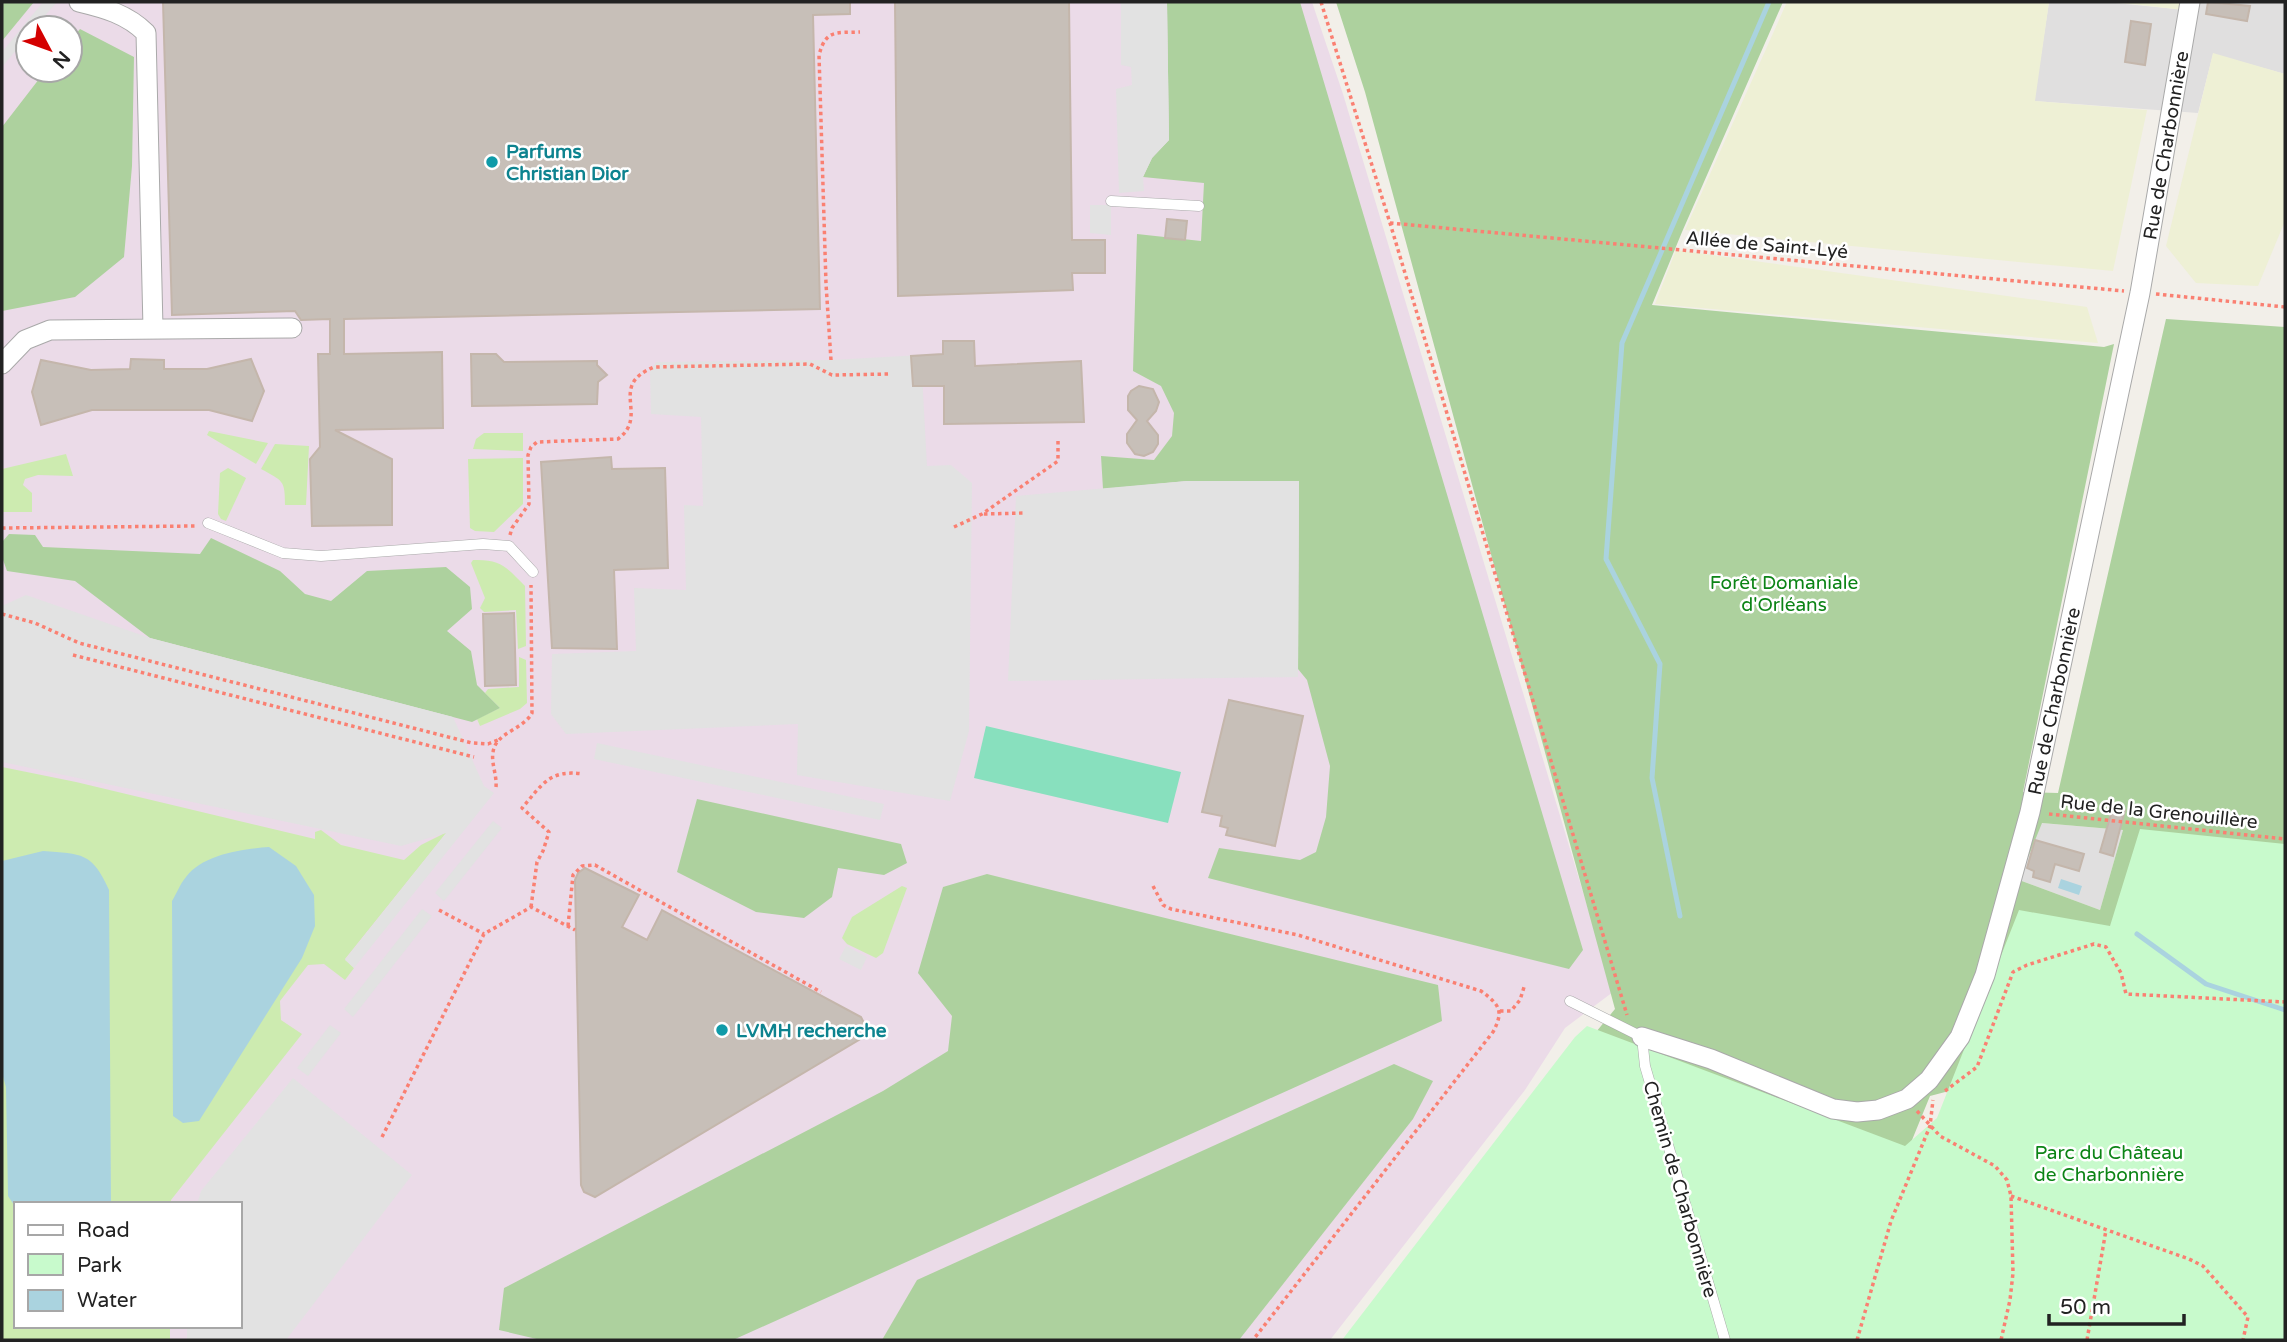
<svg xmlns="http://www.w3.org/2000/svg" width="2287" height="1342" viewBox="0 0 2287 1342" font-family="'Varela Round',sans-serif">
<rect width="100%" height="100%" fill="#f2efe9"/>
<g fill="#e0dfdf">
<polygon points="2049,2 2105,2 2197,11 2200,2 2285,2 2285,74 2213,54 2198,113 2034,101"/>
<polygon points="2041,823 2123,830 2100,910 2019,880"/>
</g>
<path fill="#ebdbe8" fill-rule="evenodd" d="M2 2H1312L1343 94 1613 992 1565 1028 1525 1090 1330 1340H2ZM28 28H70V70H28ZM16 1204H240V1326H16Z"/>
<g fill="#eef0d5">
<polygon points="1787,2 2049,2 2035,101 2147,110 2113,271 1685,230"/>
<polygon points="2115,2 2184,2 2183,10"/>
<polygon points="2213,53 2285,74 2285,221 2258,286 2196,283 2166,246"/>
<polygon points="1676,250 2087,307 2098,343 1655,304"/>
</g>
<g fill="#cdebb0">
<polygon points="209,431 268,443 256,464 207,435"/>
<polygon points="484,433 523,433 523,451 473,449 476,439"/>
<path d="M275 444 309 446 306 505H285C285 480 283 481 261 469Z"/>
<polygon points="66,454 73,476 38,475 25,479 23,485 32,493 32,512 2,512 2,469"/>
<polygon points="523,458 523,504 494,532 475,531 470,528 468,459"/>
<polygon points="228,468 246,478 226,521 221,519 218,514 220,473"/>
<path d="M473 560C501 559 506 567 525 586L526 646 518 649 516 610 484 612 480 608 485 598 471 563Z"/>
<polygon points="519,657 526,660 527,703 520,709 480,726 477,719 500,708 485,693 488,689 519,687"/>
<polygon points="2,767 76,782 315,839 315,832 321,830 341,845 404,860 421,845 447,832 345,959 354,968 345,980 324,964 308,965 280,1001 281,1020 302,1034 171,1200 171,1204 16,1204 16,1326 170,1326 170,1340 2,1340"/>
<polygon points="902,886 907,888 883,953 876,958 847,944 842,938 852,917"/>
</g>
<g fill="#add19e" fill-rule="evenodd">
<polygon points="2,2 34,2 2,41"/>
<polygon points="1167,2 1300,2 1583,950 1569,969 1208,878 1219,848 1300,860 1316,852 1326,817 1330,766 1307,680 1298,669 1299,481 1187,481 1103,489 1101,456 1154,460 1172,436 1174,413 1161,386 1133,371 1137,234 1201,241 1204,183 1143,177 1152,158 1169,140"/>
<path d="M1336 2H1783L1682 232 1652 305 2104 347 2114 344 2023 792 2058 793 2166 319 2285 327V1060L2025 1071 1930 1096 1883 1211 1582 1049 1615 1009 1365 92ZM2042 823 2123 830 2100 910 2019 880Z"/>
<polygon points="80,29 134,57 132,166 124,257 75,297 2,311 2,127 46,70 70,70 70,41"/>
<polygon points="9,534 35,535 43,547 200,554 211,538 280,571 305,594 331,601 367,571 446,567 470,587 472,609 447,631 471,651 477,685 500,708 472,722 150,638 75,581 7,571 2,557 2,542"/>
<polygon points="697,799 901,844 907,863 884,875 838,868 832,897 804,918 756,912 677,872"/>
<polygon points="987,874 1438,985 1442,1021 733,1340 541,1340 499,1330 504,1288 883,1091 948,1051 952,1016 918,973 943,887"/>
<polygon points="1394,1064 1433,1081 1413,1119 1239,1340 882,1340 917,1280"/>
</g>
<polygon fill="#c8facc" points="2140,829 2285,844 2285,1340 1342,1340 1575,1037 1587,1026 1905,1146 1937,1118 2019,910 2110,926"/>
<polygon fill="#88e0be" points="986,726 1181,772 1168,823 974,778"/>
<g fill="#e2e2e2">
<polygon points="43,2 57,2 34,28 28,28 28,36 2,67 2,52"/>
<polygon points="1121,2 1167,2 1169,140 1152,158 1143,177 1144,191 1119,193 1116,89 1132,85 1131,67 1121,65"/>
<polygon points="1090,205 1111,205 1111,235 1090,233"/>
<polygon points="921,355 927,466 951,465 972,483 969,731 950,801 797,775 798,724 566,734 551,714 552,654 636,651 634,588 686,590 684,505 703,506 701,417 651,414 650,372 656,362 831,360"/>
<polygon points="1187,481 1299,481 1298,677 1008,681 1016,496"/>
<polygon points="26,595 150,638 453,717 484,786 494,793 354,968 345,960 446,833 401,846 2,762 2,606"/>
<polygon points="597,743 884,804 880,820 594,759"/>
<polygon points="493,821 502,828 444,901 435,893"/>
<polygon points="422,909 432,916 353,1017 344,1009"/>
<polygon points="846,946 867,957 861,970 839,959"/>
<polygon points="330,1025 341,1033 308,1076 297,1068"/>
<polygon points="293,1078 412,1175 286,1340 187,1340 187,1326 240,1326 240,1204 197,1204 201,1191"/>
</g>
<g fill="#aad3df">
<path d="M269 847 296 866 314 895 315 926 302 958 199 1121 183 1123 173 1116 172 901C177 893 180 884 186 877 203 854 243 849 269 847Z"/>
<path d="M43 851C82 854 92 852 109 890L111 1204H16V1208L8 1196 6 1087 2 1073V861Z"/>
<polygon points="2061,879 2082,886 2079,895 2058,888"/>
</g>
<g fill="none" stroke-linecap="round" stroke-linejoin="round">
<g stroke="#aad3df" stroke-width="5">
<polyline points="1680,916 1652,778 1660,664 1606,559 1622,343 1769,2"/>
<polyline points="2137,934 2206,984 2285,1010"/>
</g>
</g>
<g fill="#c7bfb8" stroke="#c4b6ab" stroke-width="2">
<polygon points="163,2 850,2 850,14 813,15 820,309 344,319 344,354 442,352 443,428 335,430 392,459 392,525 312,526 310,459 320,447 318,354 330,354 330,319 301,320 295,311 172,315"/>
<polygon points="895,2 1069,2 1072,240 1105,240 1105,273 1072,273 1073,290 898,296"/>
<polygon points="2208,2 2250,6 2247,21 2206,14"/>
<polygon points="2131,21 2151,24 2145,65 2125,62"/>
<polygon points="1167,219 1187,221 1185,240 1165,238"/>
<polygon points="943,341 974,341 975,366 1081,361 1084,422 944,424 944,386 913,386 911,356 943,354"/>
<polygon points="471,354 496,354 504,362 597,361 597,365 607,375 598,382 597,404 472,406"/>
<polygon points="131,359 164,360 164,369 207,369 251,359 264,391 252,421 209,410 92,410 41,425 32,392 41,360 91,370 130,369"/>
<polygon points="1139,386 1153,389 1159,402 1156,411 1147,421 1158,435 1158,444 1153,452 1144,456 1135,454 1127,443 1127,434 1137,420 1128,410 1128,396 1131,391"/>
<polygon points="611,457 612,469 665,468 668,568 614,570 617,649 552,648 541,462"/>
<polygon points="514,613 516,685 485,686 483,614"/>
<polygon points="1229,700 1303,716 1275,846 1226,835 1228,828 1220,826 1222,816 1202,812"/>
<polygon points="2113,807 2125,810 2113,856 2100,852"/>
<polygon points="2035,840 2084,854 2079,871 2055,864 2050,882 2033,877 2034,871 2027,868"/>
<polygon points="585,868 639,895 622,927 647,940 662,910 861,1017 866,1027 862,1038 595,1197 584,1192 581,1185 575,880 578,873"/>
</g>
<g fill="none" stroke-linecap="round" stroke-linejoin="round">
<g stroke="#a9a9a9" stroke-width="11">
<g id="lane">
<polyline points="1111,201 1199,206"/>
<polyline points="208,523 283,553 321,556 483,544 509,546 533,572"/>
<polyline points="1570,1001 1642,1037 1645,1066 1725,1340"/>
</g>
</g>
<g stroke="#a9a9a9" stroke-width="21">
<g id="street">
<path d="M79 2C104 8 127 14 146 33L153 328"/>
<polyline points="2,364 25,340 50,330 292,328"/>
<path id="s1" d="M1642 1037 1711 1059 1833 1109 1857 1112 1878 1110 1907 1099 1929 1080 1960 1037 1985 975 2030 812 2140 293 2190 2"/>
</g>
</g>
<g stroke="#fa8072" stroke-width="3.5" stroke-dasharray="3.5 3.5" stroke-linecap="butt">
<polyline points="1321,2 1390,223 1627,1015"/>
<polyline points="1390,223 2124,291"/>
<polyline points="2156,294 2285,307"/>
<path d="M831 360 826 284 819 55C826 29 836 33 860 32"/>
<polyline points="984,514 1024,513"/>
<polyline points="954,527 982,514 1058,461 1058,438"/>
<polyline points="2,528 195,526"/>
<path d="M510 535 512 528 529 504 528 455 531 447 537 442 618 439C650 415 607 386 654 367L810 364 832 375 891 374"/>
<polyline points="2,614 35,623 79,643 472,743 488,744 498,740"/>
<polyline points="73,655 474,757"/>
<path d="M496 787C497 775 491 763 493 752 496 732 523 730 532 713L531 585"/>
<polyline points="2049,814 2285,839"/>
<path d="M1153 886 1163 905 1171 909 1298 935 1481 991C1500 1005 1504 1011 1493 1032L1253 1340"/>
<path d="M531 907 537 862 543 851 549 832 522 808C542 785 549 769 583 774"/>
<polyline points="439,910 484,934"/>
<polyline points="568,926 573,875 582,866 595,865 821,992"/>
<polyline points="1500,1011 1511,1011 1520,1000 1525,984"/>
<polyline points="1945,1091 1977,1067 2013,972 2027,965 2094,944 2106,947 2121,973 2126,994 2285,1002"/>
<polyline points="1917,1111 1940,1136 1995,1166 2007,1180 2011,1196 2013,1273 2010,1300 2001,1340"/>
<polyline points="382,1137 484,934 531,907 575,930"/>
<polyline points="2011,1196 2189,1259 2203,1266 2248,1317 2243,1340"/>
<polyline points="1857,1340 1891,1221 1930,1126 1933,1100"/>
<polyline points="2087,1340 2106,1230"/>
</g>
<use href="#lane" stroke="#fff" stroke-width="10"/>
<use href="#street" stroke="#fff" stroke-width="19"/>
</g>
<g fill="#0f9aa8" stroke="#fff" stroke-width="2.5">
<circle cx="492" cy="162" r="7"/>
<circle cx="722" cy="1030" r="7"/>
</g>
<g text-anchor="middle" stroke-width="5" stroke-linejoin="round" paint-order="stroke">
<g font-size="19" fill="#222" stroke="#fff">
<text dy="7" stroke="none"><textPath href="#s1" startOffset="1279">Rue de Charbonnière</textPath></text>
<text transform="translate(1767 244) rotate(5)" y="7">Allée de Saint-Lyé</text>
<text dy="7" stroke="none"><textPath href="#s1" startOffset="712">Rue de Charbonnière</textPath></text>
<text transform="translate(2159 811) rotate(6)" y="7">Rue de la Grenouillère</text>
<text transform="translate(1681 1189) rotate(74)" y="7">Chemin de Charbonnière</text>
</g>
<g font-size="19" font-weight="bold" fill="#0d838f" stroke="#fff" text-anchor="start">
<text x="506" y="158">Parfums<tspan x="506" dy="22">Christian Dior</tspan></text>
<text x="736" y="1037">LVMH recherche</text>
</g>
<g font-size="19" fill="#0c8416" stroke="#fff">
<text x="1784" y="589">Forêt Domaniale<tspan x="1784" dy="22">d'Orléans</tspan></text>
<text x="2109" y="1159">Parc du Château<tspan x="2109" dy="22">de Charbonnière</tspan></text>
</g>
</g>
<rect width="2287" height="1342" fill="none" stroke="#222222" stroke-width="7"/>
<rect x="14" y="1202" width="228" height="126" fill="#ffffff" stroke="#a7a7a7" stroke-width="2"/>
<rect x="28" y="1225" width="35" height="10" fill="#ffffff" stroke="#a7a7a7" stroke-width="2"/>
<text x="77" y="1237" font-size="21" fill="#222222">Road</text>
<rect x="28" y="1254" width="35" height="21" fill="#c8facc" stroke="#a7a7a7" stroke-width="2"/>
<text x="77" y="1272" font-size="21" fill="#222222">Park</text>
<rect x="28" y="1290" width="35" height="21" fill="#aad3df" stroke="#a7a7a7" stroke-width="2"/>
<text x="77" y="1307" font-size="21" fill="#222222">Water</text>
<g transform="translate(49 49) rotate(131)"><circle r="33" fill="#ffffff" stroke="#a7a7a7" stroke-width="2"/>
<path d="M0-5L12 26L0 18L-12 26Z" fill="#d40000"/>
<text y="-10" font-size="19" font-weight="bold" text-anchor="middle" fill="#222222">N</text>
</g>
<path d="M2049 1314v10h135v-10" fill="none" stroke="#222222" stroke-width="3.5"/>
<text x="2060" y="1314" font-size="21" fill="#222222" stroke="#ffffff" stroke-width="5" paint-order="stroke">50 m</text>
</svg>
